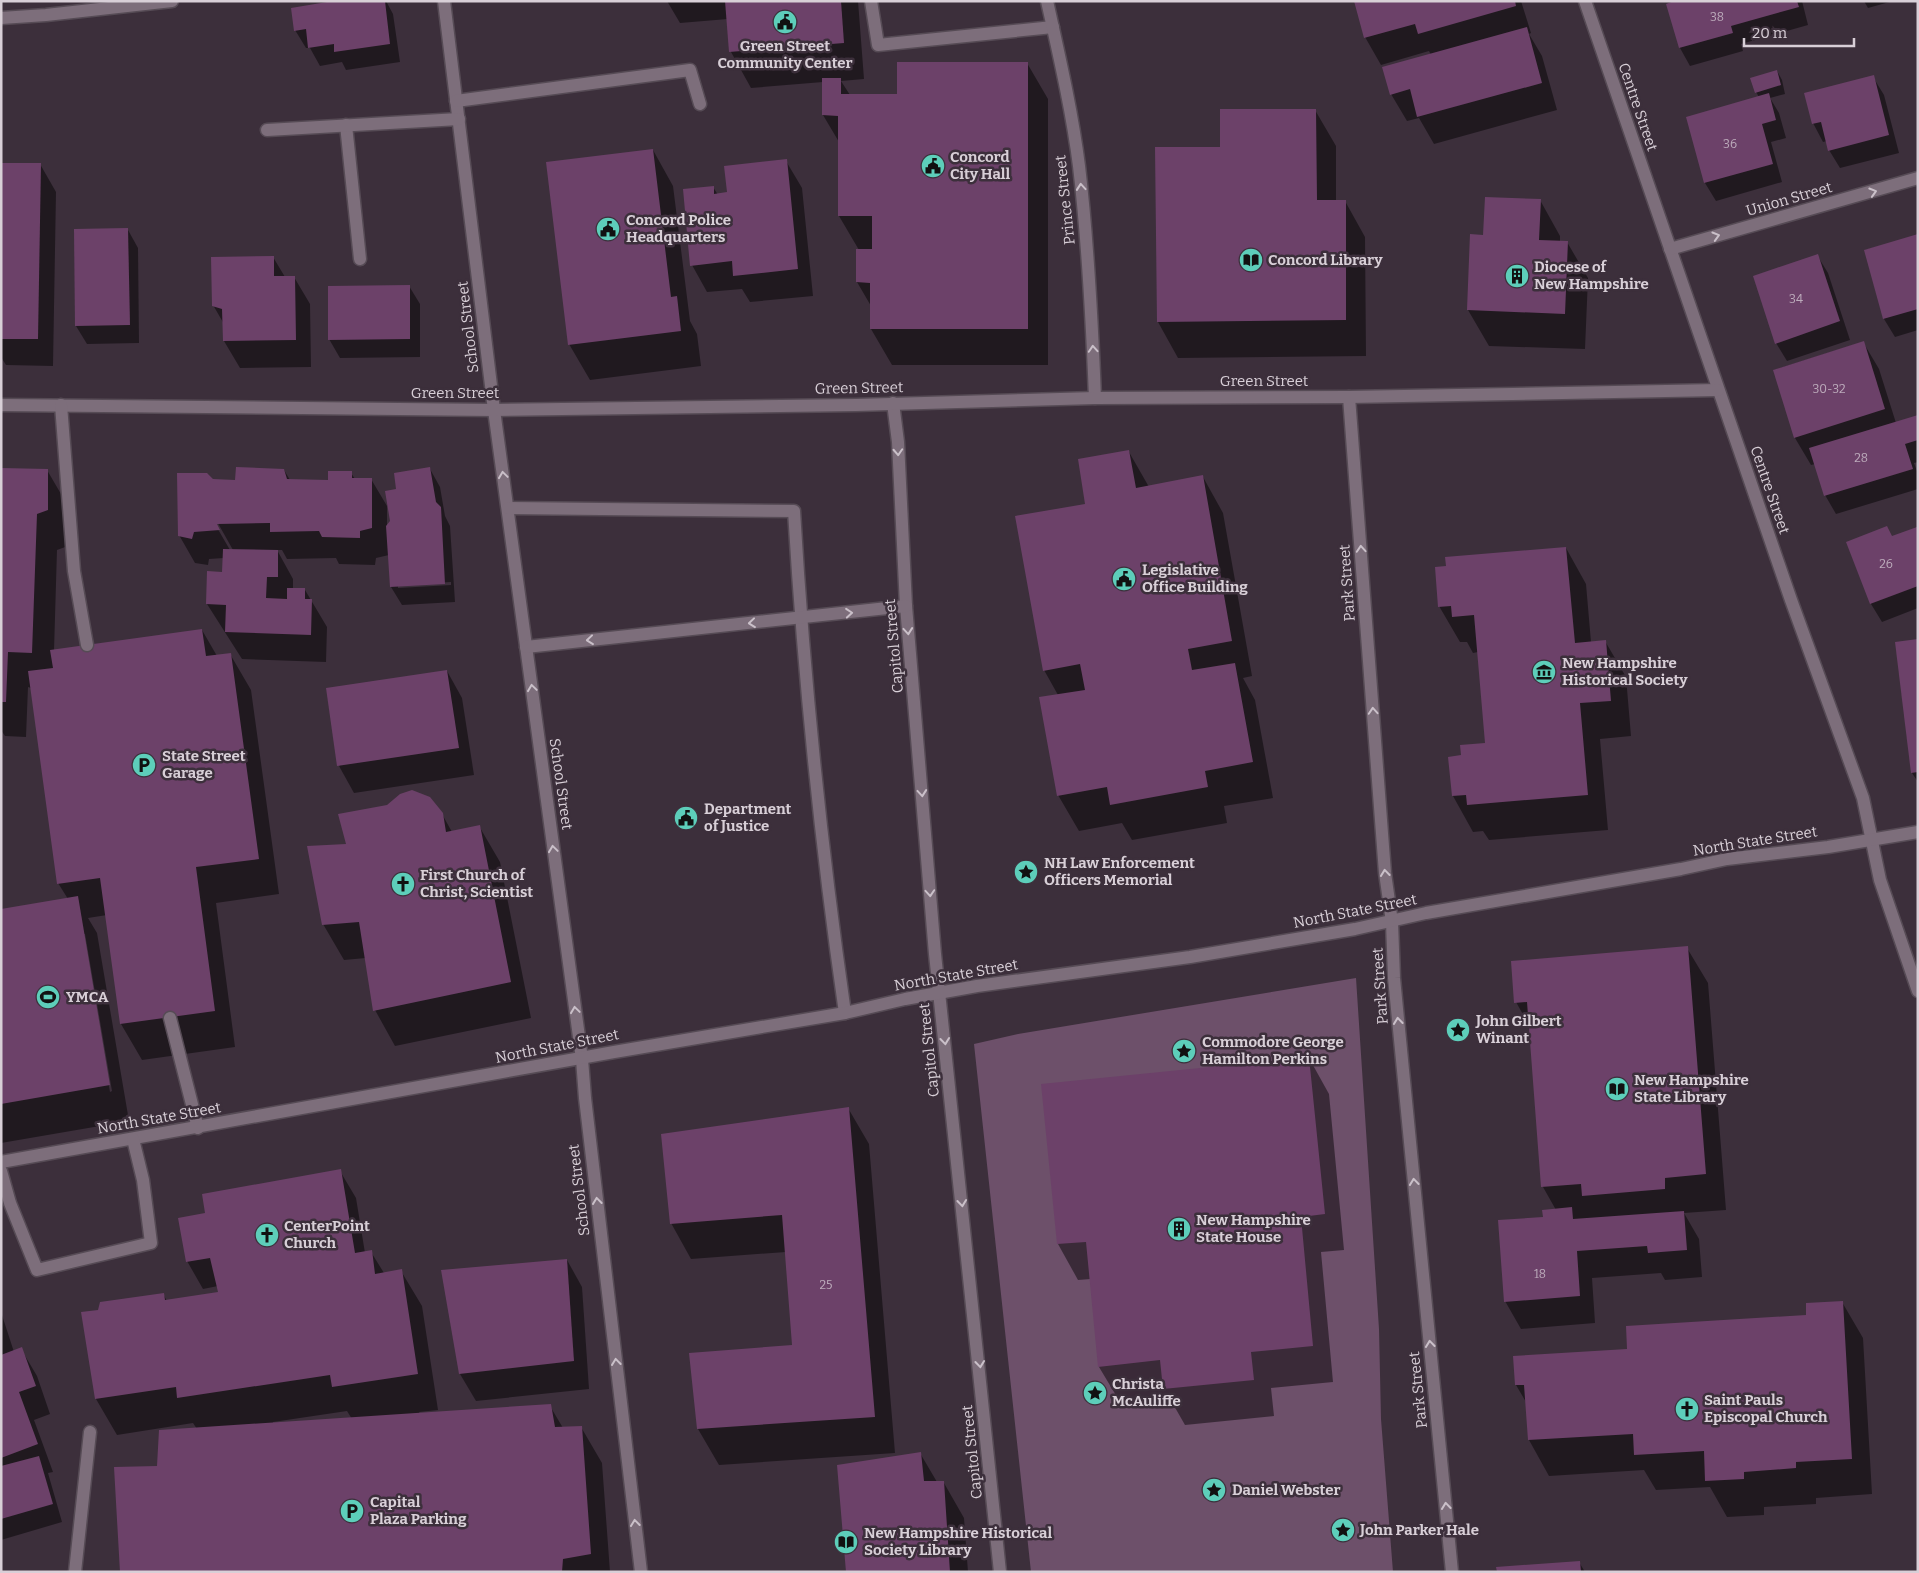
<svg xmlns="http://www.w3.org/2000/svg" width="1919" height="1573" viewBox="0 0 1919 1573" font-family="Bitter,serif">
<rect width="100%" height="100%" fill="#3c2f3b"/>
<polygon fill="#6d506a" points="1356,978 1379,1329 1381,1419 1393,1572 1031,1572 974,1044 1018,1034"/>
<g fill="#0007" fill-rule="evenodd">
<polygon points="342,1 386,1 393,14 400,62 346,70 342,62 320,66 310,48 306,48 295,30"/>
<polygon points="667,1 858,1 864,79 841,81 850,95 898,95 1027,63 1048,99 1048,365 892,365 871,329 871,306 857,282 857,250 859,250 839,216 839,142 823,115 823,82 751,88 731,52 728,19 680,23"/>
<polygon points="1355,1 1521,1 1531,33 1529,34 1542,56 1557,110 1434,144 1419,118 1407,121 1391,94 1431,55 1429,51 1381,65 1365,37"/>
<polygon points="1679,1 1802,1 1808,25 1741,44 1743,51 1690,66 1680,48"/>
<polygon points="1864,1 1893,1 1868,8"/>
<polygon points="1777,71 1782,80 1785,94 1770,98 1779,113 1786,138 1771,142 1782,182 1716,201 1705,183 1687,118 1759,97 1756,92"/>
<polygon points="1873,77 1884,95 1899,153 1840,168 1829,150 1827,141 1823,142 1813,123"/>
<polygon points="1315,110 1336,146 1336,201 1345,201 1365,237 1366,356 1178,358 1158,322 1221,148"/>
<polygon points="653,150 673,186 690,321 697,334 701,366 590,380 569,344"/>
<polygon points="786,161 802,188 813,296 750,302 742,289 707,292 692,265 713,187 718,195 728,193"/>
<polygon points="1,164 40,164 56,192 53,366 6,365 1,357"/>
<polygon points="1540,200 1560,236 1560,242 1567,242 1588,278 1585,349 1489,346 1468,310 1471,236 1485,236"/>
<polygon points="128,230 138,248 139,343 87,344 76,326"/>
<polygon points="1918,236 1918,330 1895,337 1884,319 1865,250"/>
<polygon points="1817,255 1828,273 1850,340 1787,361 1776,343"/>
<polygon points="273,257 285,277 294,277 310,304 311,367 240,368 224,341 224,324 213,305"/>
<polygon points="409,286 420,304 420,357 340,358 329,339"/>
<polygon points="1863,342 1879,369 1896,423 1918,416 1918,462 1914,463 1918,474 1918,489 1836,514 1825,495 1815,464 1811,465 1795,438 1774,370"/>
<polygon points="1129,452 1149,487 1203,477 1223,513 1252,676 1243,678 1255,700 1273,798 1224,806 1227,823 1132,840 1122,823 1079,831 1058,795 1058,695 1044,670 1087,505"/>
<path d="M430 469 440 487 445 516 450 526 455 602 402 605 391 587 389 555 376 558 375 565 339 564 336 558 287 559 282 550H277L293 579V589L305 590 327 627 326 662 242 659 207 604 223 573 224 558 209 559 208 565 195 563 179 535 212 480 236 481 284 470 290 480 330 481 351 473 355 479H371L387 506V527L391 521 398 490ZM215 518 233 550H230L212 519ZM451 582V585L398 588V585Z"/>
<path d="M1 470H47L68 506V546L57 550 54 651 202 630 217 656 230 654 251 690 279 894 216 903 235 1047 142 1060 121 1024 107 915 88 918 97 933 129 1121 1 1143V911L68 899 58 883 31 688 28 687 26 737 5 736 1 730ZM83 934H85L112 1091 110 1092Z"/>
<polygon points="1916,528 1918,531 1918,608 1882,622 1871,604 1847,543 1893,538"/>
<polygon points="1566,548 1586,584 1591,642 1605,641 1626,677 1631,736 1600,739 1608,830 1489,840 1483,831 1473,832 1453,796 1449,758 1462,757 1486,744 1478,652 1473,653 1467,642 1460,642 1439,606"/>
<polygon points="1918,640 1918,782 1912,773"/>
<polygon points="447,671 462,698 474,775 354,793 339,766"/>
<polygon points="442,814 452,832 479,826 500,862 531,1018 395,1046 375,1010 366,958 344,960 323,924"/>
<polygon points="1687,948 1708,983 1726,1210 1684,1213 1699,1239 1702,1277 1665,1280 1661,1273 1592,1278 1595,1323 1521,1329 1505,1301 1544,1218 1556,1210 1543,1187 1530,1027 1516,1002"/>
<polygon points="1309,1058 1329,1094 1344,1250 1321,1252 1333,1382 1271,1388 1274,1416 1185,1425 1169,1397 1120,1402 1099,1367 1091,1279 1078,1280 1058,1244 1042,1085"/>
<polygon points="848,1108 869,1144 895,1453 719,1465 698,1429 794,1347 786,1252 691,1259 671,1223"/>
<path d="M340 1171 356 1198 365 1253 371 1252 384 1273 401 1271 422 1306 438 1410 419 1412 420 1414 550 1406 563 1428 581 1427 602 1463 610 1572H121L158 1467 197 1429 193 1423 117 1435 96 1399 83 1313 99 1311 163 1294 167 1301 219 1293 218 1286 203 1289 187 1261 207 1214ZM347 1411 352 1419 273 1424V1422Z"/>
<polygon points="567,1260 582,1287 589,1389 476,1401 460,1374"/>
<polygon points="1842,1302 1863,1338 1872,1494 1816,1498 1816,1504 1764,1507 1764,1515 1727,1517 1710,1487 1656,1490 1644,1470 1549,1476 1529,1440 1526,1402 1516,1385 1629,1350 1808,1316"/>
<polygon points="1,1312 14,1352 21,1349 37,1376 50,1414 34,1420 53,1472 48,1473 62,1522 1,1540"/>
<polygon points="920,1453 937,1482 944,1483 964,1518 968,1572 848,1572"/>
<polygon points="1579,1562 1585,1572 1498,1572"/>
</g>
<g fill="#6c4169">
<polygon points="333,1 385,1 390,44 334,52 334,44 308,48 306,29 294,31 291,8"/>
<polygon points="725,1 841,1 844,43 729,52"/>
<polygon points="1354,1 1515,1 1516,6 1418,34 1415,24 1364,38"/>
<polygon points="1674,1 1797,1 1799,7 1731,26 1733,33 1679,48 1666,4"/>
<polygon points="1527,27 1542,83 1417,117 1410,89 1390,95 1382,67"/>
<polygon points="897,62 1028,62 1028,329 870,329 870,283 856,282 856,249 872,249 872,216 838,216 838,116 822,115 822,78 841,78 841,94 897,94"/>
<polygon points="1777,70 1781,85 1755,93 1750,78"/>
<polygon points="1874,75 1889,135 1828,151 1821,122 1812,124 1804,93"/>
<polygon points="1769,93 1776,120 1762,124 1773,164 1704,183 1686,117"/>
<polygon points="1220,109 1316,109 1317,200 1346,200 1346,320 1157,322 1155,147 1220,147"/>
<polygon points="653,149 671,297 677,296 681,331 568,345 546,162"/>
<polygon points="787,159 798,269 733,276 732,261 690,266 683,189 714,186 714,194 727,192 724,166"/>
<polygon points="1,163 41,163 38,339 1,339"/>
<polygon points="1485,197 1541,199 1539,240 1568,241 1565,314 1467,310 1470,234 1483,235"/>
<polygon points="128,228 130,325 75,326 74,229"/>
<polygon points="1918,234 1918,309 1883,319 1864,250"/>
<polygon points="1818,254 1840,321 1775,344 1753,276"/>
<polygon points="274,256 274,276 295,276 296,340 223,341 222,309 212,306 211,257"/>
<polygon points="410,285 410,339 328,340 328,286"/>
<polygon points="1864,341 1885,409 1794,438 1773,370"/>
<polygon points="1918,415 1918,440 1905,444 1913,469 1824,496 1809,448"/>
<polygon points="1129,450 1136,488 1203,475 1232,641 1188,649 1192,670 1235,663 1253,762 1205,771 1208,787 1110,805 1107,787 1057,796 1039,697 1085,690 1080,664 1043,671 1015,516 1085,504 1078,459"/>
<polygon points="236,467 284,469 287,479 328,480 328,471 352,471 352,478 372,478 372,528 360,531 360,538 322,537 319,531 270,532 270,523 217,524 220,530 194,532 192,539 178,536 177,473 207,473 213,479 235,480"/>
<polygon points="430,467 436,502 441,507 445,584 390,587 386,526 390,521 385,491 396,489 394,473"/>
<polygon points="1,468 48,469 48,510 37,514 32,653 8,652 6,702 1,702"/>
<polygon points="1887,526 1892,536 1917,527 1918,586 1870,604 1846,542"/>
<polygon points="1566,547 1575,643 1606,640 1611,701 1580,703 1588,795 1467,805 1466,795 1452,796 1448,757 1461,755 1460,745 1485,743 1474,615 1452,617 1451,606 1438,607 1435,567 1446,566 1445,557"/>
<polygon points="223,549 278,550 278,577 267,577 266,598 287,599 287,588 305,588 305,599 312,599 311,635 225,632 226,605 206,604 207,571 222,572"/>
<polygon points="202,629 206,656 231,653 259,859 196,867 215,1011 120,1024 100,878 57,884 28,671 53,668 50,650"/>
<polygon points="1918,639 1918,772 1911,773 1895,642"/>
<polygon points="447,670 459,748 337,766 326,688"/>
<polygon points="412,790 430,797 443,813 446,832 480,825 511,982 373,1011 359,922 322,925 307,846 346,844 338,814 387,805 400,794"/>
<polygon points="78,896 110,1085 1,1104 1,909"/>
<polygon points="1688,946 1706,1174 1665,1178 1665,1189 1582,1196 1581,1184 1541,1187 1527,1002 1514,1003 1511,961"/>
<polygon points="1309,1057 1325,1214 1301,1217 1313,1346 1251,1352 1254,1380 1163,1389 1160,1360 1098,1367 1086,1242 1057,1244 1041,1084"/>
<polygon points="849,1107 875,1417 697,1429 689,1353 792,1345 782,1215 670,1224 661,1134"/>
<polygon points="341,1169 355,1253 372,1250 375,1274 402,1269 418,1374 332,1387 330,1375 177,1398 176,1387 95,1399 81,1312 98,1310 100,1302 164,1293 165,1300 218,1292 210,1258 186,1262 178,1218 205,1213 202,1194"/>
<polygon points="1572,1207 1573,1219 1684,1211 1687,1250 1648,1253 1647,1246 1577,1251 1580,1296 1504,1302 1498,1220 1543,1217 1542,1210"/>
<polygon points="567,1259 574,1361 459,1374 441,1270"/>
<polygon points="1843,1301 1852,1459 1796,1462 1796,1468 1744,1472 1744,1479 1705,1481 1704,1451 1634,1455 1633,1434 1528,1440 1524,1385 1515,1385 1513,1356 1627,1349 1626,1326 1806,1315 1806,1303"/>
<polygon points="22,1347 36,1386 19,1392 38,1444 1,1458 1,1355"/>
<polygon points="551,1404 555,1427 582,1426 591,1554 563,1559 562,1572 120,1572 114,1467 157,1466 159,1430"/>
<polygon points="921,1452 924,1481 944,1481 950,1572 846,1572 837,1465"/>
<polygon points="39,1456 53,1504 1,1519 1,1466"/>
<polygon points="1580,1561 1581,1572 1497,1572 1496,1567"/>
</g>
<g fill="none" stroke-linecap="round" stroke-linejoin="round">
<g stroke="#564b55" stroke-width="15">
<g id="minor">
<polyline points="444,1 494,410 582,1059 585,1098 641,1572"/>
<polyline points="871,1 878,45 1053,27"/>
<path d="M1047 1C1059 55 1072 111 1079 166 1088 242 1092 321 1095 398"/>
<polyline points="1585,1 1791,600 1863,798 1880,880 1918,991"/>
<polyline points="1,18 46,15 172,1"/>
<polyline points="456,101 690,70 700,104"/>
<polyline points="346,125 360,259"/>
<polyline points="267,130 459,119"/>
<polyline points="1670,249 1918,178"/>
<polyline points="1349,397 1385,873 1392,922 1394,978 1452,1572"/>
<polyline points="893,403 898,442 906,606 935,954 1000,1572"/>
<polyline points="1,405 494,410 856,405 1095,398 1349,397 1718,390"/>
<polyline points="61,405 74,571 87,645"/>
<path d="M508 508 794 511C804 679 821 847 845 1013"/>
<polyline points="526,647 906,606"/>
<polyline points="170,1018 198,1128"/>
<polyline points="1,1162 614,1052 845,1013 905,999 977,986 1190,957 1355,929 1426,913 1681,869 1727,859 1828,847 1918,832"/>
<polyline points="1,1171 10,1203 37,1270 151,1243 143,1180 133,1139"/>
<polyline points="75,1572 90,1432"/>
</g>
</g>
<use href="#minor" stroke="#7d6e7b" stroke-width="12"/>
</g>
<defs><path id="oneway-chevron" d="M-2-3.5L2.5 0L-2 3.5" fill="none" stroke-width="1.6" stroke-linecap="round" stroke-linejoin="round" transform="scale(1.25)"/></defs>
<g stroke="#cac0c9">
<use href="#oneway-chevron" transform="translate(1081 187) rotate(-95)"/>
<use href="#oneway-chevron" transform="translate(1873 192) rotate(-17)"/>
<use href="#oneway-chevron" transform="translate(1716 236) rotate(-16)"/>
<use href="#oneway-chevron" transform="translate(1093 349) rotate(-94)"/>
<use href="#oneway-chevron" transform="translate(898 452) rotate(87)"/>
<use href="#oneway-chevron" transform="translate(503 475) rotate(-98)"/>
<use href="#oneway-chevron" transform="translate(1361 549) rotate(-94)"/>
<use href="#oneway-chevron" transform="translate(849 613) rotate(-5)"/>
<use href="#oneway-chevron" transform="translate(752 623) rotate(174)"/>
<use href="#oneway-chevron" transform="translate(908 631) rotate(85)"/>
<use href="#oneway-chevron" transform="translate(590 640) rotate(174)"/>
<use href="#oneway-chevron" transform="translate(532 688) rotate(-98)"/>
<use href="#oneway-chevron" transform="translate(1373 711) rotate(-94)"/>
<use href="#oneway-chevron" transform="translate(922 793) rotate(85)"/>
<use href="#oneway-chevron" transform="translate(553 849) rotate(-98)"/>
<use href="#oneway-chevron" transform="translate(1385 873) rotate(-96)"/>
<use href="#oneway-chevron" transform="translate(930 893) rotate(86)"/>
<use href="#oneway-chevron" transform="translate(575 1010) rotate(-98)"/>
<use href="#oneway-chevron" transform="translate(1398 1021) rotate(-96)"/>
<use href="#oneway-chevron" transform="translate(945 1041) rotate(84)"/>
<use href="#oneway-chevron" transform="translate(1414 1182) rotate(-96)"/>
<use href="#oneway-chevron" transform="translate(597 1201) rotate(-97)"/>
<use href="#oneway-chevron" transform="translate(962 1203) rotate(84)"/>
<use href="#oneway-chevron" transform="translate(1430 1344) rotate(-96)"/>
<use href="#oneway-chevron" transform="translate(616 1362) rotate(-97)"/>
<use href="#oneway-chevron" transform="translate(980 1364) rotate(84)"/>
<use href="#oneway-chevron" transform="translate(1446 1506) rotate(-96)"/>
<use href="#oneway-chevron" transform="translate(635 1523) rotate(-97)"/>
</g>
<defs>
<g id="civic-disc" transform="scale(1.25)"><circle r="9.5" fill="#5dceba" stroke="#3c2f3b"/><path d="M-.6-6.5H3V-4.5H.6V-3L4-1V1h2V6H-6V1h2V-1L-.6-3ZM-1.2 2.5V6h2.4V2.5Z" fill="#111"/></g>
<g id="library-disc" transform="scale(1.25)"><circle r="9.5" fill="#5dceba" stroke="#3c2f3b"/><path d="M-6-4Q-3-5.5-.7-3.5V5Q-3 3-6 4ZM6-4Q3-5.5 .7-3.5V5Q3 3 6 4Z" fill="#111"/></g>
<g id="building-disc" transform="scale(1.25)"><circle r="9.5" fill="#5dceba" stroke="#3c2f3b"/><path d="M-4-6H4V6H1V3H-1V6H-4ZM-2.5-4.3h1.7v1.8h-1.7ZM.8-4.3h1.7v1.8H.8ZM-2.5-1h1.7V.8h-1.7ZM.8-1h1.7V.8H.8Z" fill="#111"/></g>
<g id="museum-disc" transform="scale(1.25)"><circle r="9.5" fill="#5dceba" stroke="#3c2f3b"/><path d="M0-6L6-3V-2H-6V-3ZM-5-1h2V3h-2ZM-1-1h2V3h-2ZM3-1h2V3H3ZM-6 4H6V6H-6Z" fill="#111"/></g>
<g id="parking-disc" transform="scale(1.25)"><circle r="9.5" fill="#5dceba" stroke="#3c2f3b"/><path d="M-3.5-5.5H1a3.5 3.5 0 0 1 0 7H-1V5.5H-3.5ZM-1-3.4V-.6H.8a1.4 1.4 0 0 0 0-2.8Z" fill="#111"/></g>
<g id="sight-disc" transform="scale(1.25)"><circle r="9.5" fill="#5dceba" stroke="#3c2f3b"/><path d="M0-6L1.8-2.2L6-1.7L2.9 1.2L3.7 5.4L0 3.3L-3.7 5.4L-2.9 1.2L-6-1.7L-1.8-2.2Z" fill="#111"/></g>
<g id="church-disc" transform="scale(1.25)"><circle r="9.5" fill="#5dceba" stroke="#3c2f3b"/><path d="M-1.2-6h2.4v3.5h3.3v2.4h-3.3V6h-2.4V-.1h-3.3v-2.4h3.3Z" fill="#111"/></g>
<g id="stadium-disc" transform="scale(1.25)"><circle r="9.5" fill="#5dceba" stroke="#3c2f3b"/><path d="M0-5a6.5 5 0 1 0 0 10a6.5 5 0 1 0 0-10ZM-3.5-1.8h7v3.6h-7Z" fill="#111"/></g>
</defs>
<g fill-rule="evenodd">
<use href="#civic-disc" x="785" y="22"/>
<use href="#civic-disc" x="933" y="166"/>
<use href="#civic-disc" x="608" y="229"/>
<use href="#library-disc" x="1251" y="260"/>
<use href="#building-disc" x="1517" y="276"/>
<use href="#civic-disc" x="1124" y="579"/>
<use href="#museum-disc" x="1544" y="672"/>
<use href="#parking-disc" x="144" y="765"/>
<use href="#civic-disc" x="686" y="818"/>
<use href="#sight-disc" x="1026" y="872"/>
<use href="#church-disc" x="403" y="884"/>
<use href="#stadium-disc" x="48" y="997"/>
<use href="#sight-disc" x="1458" y="1030"/>
<use href="#sight-disc" x="1184" y="1051"/>
<use href="#library-disc" x="1617" y="1089"/>
<use href="#building-disc" x="1179" y="1229"/>
<use href="#church-disc" x="267" y="1235"/>
<use href="#sight-disc" x="1095" y="1393"/>
<use href="#church-disc" x="1687" y="1409"/>
<use href="#sight-disc" x="1214" y="1490"/>
<use href="#parking-disc" x="352" y="1511"/>
<use href="#sight-disc" x="1343" y="1530"/>
<use href="#library-disc" x="846" y="1542"/>
</g>
<g text-anchor="middle" stroke-width="5" stroke-linejoin="round" paint-order="stroke">
<g font-size="12" fill="#bdacbc">
<text x="1717" y="21">38</text>
<text x="1730" y="148">36</text>
<text x="1796" y="303">34</text>
<text x="1829" y="393">30-32</text>
<text x="1861" y="462">28</text>
<text x="1886" y="568">26</text>
<text x="1540" y="1278">18</text>
<text x="826" y="1289">25</text>
</g>
<g font-size="15" font-weight="bold" fill="#d8cfd7" stroke="#3c2f3b" text-anchor="start">
<text x="785" y="51" text-anchor="middle">Green Street<tspan x="785" dy="17">Community Center</tspan></text>
<text x="950" y="162">Concord<tspan x="950" dy="17">City Hall</tspan></text>
<text x="626" y="225">Concord Police<tspan x="626" dy="17">Headquarters</tspan></text>
<text x="1268" y="265">Concord Library</text>
<text x="1534" y="272">Diocese of<tspan x="1534" dy="17">New Hampshire</tspan></text>
<text x="1142" y="575">Legislative<tspan x="1142" dy="17">Office Building</tspan></text>
<text x="1562" y="668">New Hampshire<tspan x="1562" dy="17">Historical Society</tspan></text>
<text x="162" y="761">State Street<tspan x="162" dy="17">Garage</tspan></text>
<text x="704" y="814">Department<tspan x="704" dy="17">of Justice</tspan></text>
<text x="1044" y="868">NH Law Enforcement<tspan x="1044" dy="17">Officers Memorial</tspan></text>
<text x="420" y="880">First Church of<tspan x="420" dy="17">Christ, Scientist</tspan></text>
<text x="66" y="1002">YMCA</text>
<text x="1476" y="1026">John Gilbert<tspan x="1476" dy="17">Winant</tspan></text>
<text x="1202" y="1047">Commodore George<tspan x="1202" dy="17">Hamilton Perkins</tspan></text>
<text x="1634" y="1085">New Hampshire<tspan x="1634" dy="17">State Library</tspan></text>
<text x="1196" y="1225">New Hampshire<tspan x="1196" dy="17">State House</tspan></text>
<text x="284" y="1231">CenterPoint<tspan x="284" dy="17">Church</tspan></text>
<text x="1112" y="1389">Christa<tspan x="1112" dy="17">McAuliffe</tspan></text>
<text x="1704" y="1405">Saint Pauls<tspan x="1704" dy="17">Episcopal Church</tspan></text>
<text x="1232" y="1495">Daniel Webster</text>
<text x="370" y="1507">Capital<tspan x="370" dy="17">Plaza Parking</tspan></text>
<text x="1360" y="1535">John Parker Hale</text>
<text x="864" y="1538">New Hampshire Historical<tspan x="864" dy="17">Society Library</tspan></text>
</g>
<g font-size="15" fill="#d8cfd7" stroke="#3c2f3b">
<text transform="translate(1638 107) rotate(71)" y="5">Centre Street</text>
<text transform="translate(1789 199) rotate(-16)" y="5">Union Street</text>
<text transform="translate(1065 200) rotate(-96)" y="5">Prince Street</text>
<text transform="translate(468 327) rotate(-97)" y="5">School Street</text>
<text x="1264" y="386">Green Street</text>
<text transform="translate(859 388) rotate(-1)" y="5">Green Street</text>
<text x="455" y="398">Green Street</text>
<text transform="translate(1770 490) rotate(71)" y="5">Centre Street</text>
<text transform="translate(1347 583) rotate(-94)" y="5">Park Street</text>
<text transform="translate(894 646) rotate(-95)" y="5">Capitol Street</text>
<text transform="translate(561 784) rotate(82)" y="5">School Street</text>
<text transform="translate(1755 841) rotate(-9)" y="5">North State Street</text>
<text transform="translate(1355 911) rotate(-11)" y="5">North State Street</text>
<text transform="translate(956 975) rotate(-10)" y="5">North State Street</text>
<text transform="translate(1380 986) rotate(-94)" y="5">Park Street</text>
<text transform="translate(557 1046) rotate(-11)" y="5">North State Street</text>
<text transform="translate(929 1050) rotate(-96)" y="5">Capitol Street</text>
<text transform="translate(159 1118) rotate(-10)" y="5">North State Street</text>
<text transform="translate(579 1190) rotate(-97)" y="5">School Street</text>
<text transform="translate(1418 1390) rotate(-96)" y="5">Park Street</text>
<text transform="translate(972 1452) rotate(-96)" y="5">Capitol Street</text>
</g>
</g>
<rect width="1919" height="1573" fill="none" stroke="#d8cfd7" stroke-width="5"/>
<path d="M1744 38v8h110v-8" fill="none" stroke="#d8cfd7" stroke-width="2.5"/>
<text x="1752" y="38" font-size="15" fill="#d8cfd7" stroke="#3c2f3b" stroke-width="4" paint-order="stroke">20 m</text>
</svg>
